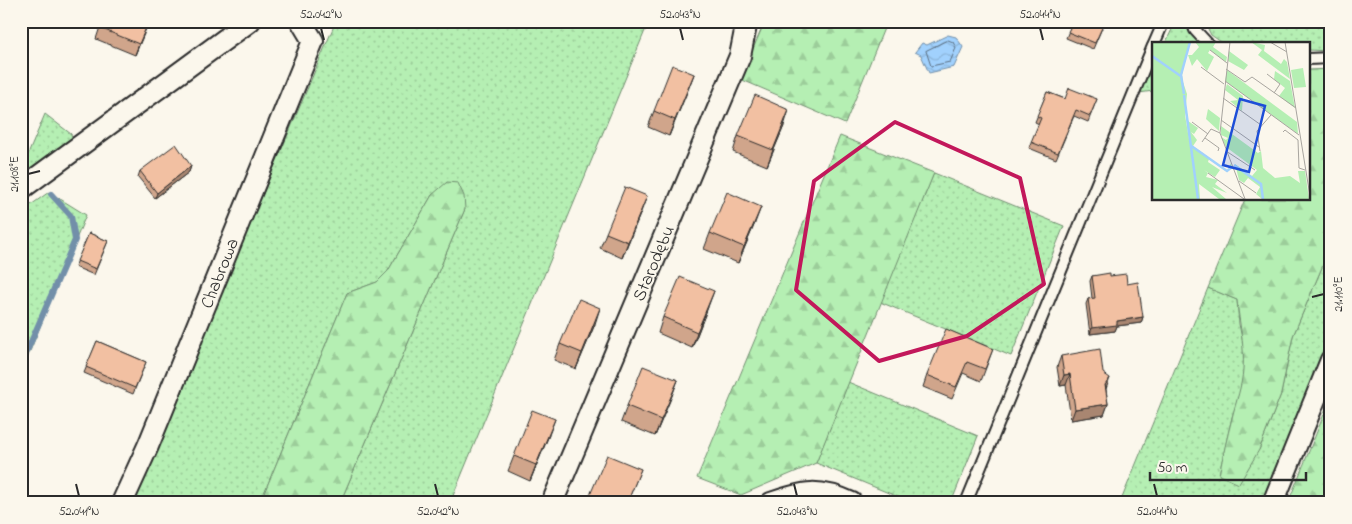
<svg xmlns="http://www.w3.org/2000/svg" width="1352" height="524" viewBox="0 0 1352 524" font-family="'Indie Flower',sans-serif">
<defs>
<pattern id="grass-dots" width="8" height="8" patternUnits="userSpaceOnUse" patternTransform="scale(1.25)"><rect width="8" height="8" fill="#b5efb3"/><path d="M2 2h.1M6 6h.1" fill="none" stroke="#9ccd9a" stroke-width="1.8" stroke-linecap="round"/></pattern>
<pattern id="forest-firs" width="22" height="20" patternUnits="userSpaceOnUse" patternTransform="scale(1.25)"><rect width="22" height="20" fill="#b5efb3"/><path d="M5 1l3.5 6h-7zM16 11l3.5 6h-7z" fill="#9ccd9a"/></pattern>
<pattern id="water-waves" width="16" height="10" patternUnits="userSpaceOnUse" patternTransform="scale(1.25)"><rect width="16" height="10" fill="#a1d1fd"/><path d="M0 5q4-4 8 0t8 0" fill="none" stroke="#8bb4d9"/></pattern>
</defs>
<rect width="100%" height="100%" fill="#fbf7ec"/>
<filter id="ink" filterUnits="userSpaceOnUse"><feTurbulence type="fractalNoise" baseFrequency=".02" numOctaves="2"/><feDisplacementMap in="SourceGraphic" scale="10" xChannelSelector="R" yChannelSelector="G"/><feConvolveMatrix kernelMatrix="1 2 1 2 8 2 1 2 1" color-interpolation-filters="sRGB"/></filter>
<g filter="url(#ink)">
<g fill="url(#grass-dots)" stroke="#708d6f">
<polygon points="336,21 649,21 450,503 340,503 465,209 432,195 388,271 377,282 347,293 260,503 132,503"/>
<polygon points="1176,21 1187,21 1201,44 1165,44"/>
<polygon points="1204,21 1331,21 1331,51 1308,50 1308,44 1224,44 1211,35"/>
<polygon points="1153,66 1153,91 1139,93"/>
<polygon points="45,114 71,134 73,141 21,178 21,163 24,164"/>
<polygon points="934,173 1064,226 1011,356 880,302"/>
<polygon points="49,192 86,215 21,373 21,212"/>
<polygon points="1331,246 1331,339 1264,503 1120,503 1208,288 1237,300 1239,324 1244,348 1244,368 1241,389 1232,417 1219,474 1259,450 1281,394 1293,336"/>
<polygon points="848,382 978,436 951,503 913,503 816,463"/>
</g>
<g fill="url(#forest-firs)" stroke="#708d6f">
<polygon points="765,21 887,21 845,124 740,79"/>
<path d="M1331 69V246L1293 336 1281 394 1259 450 1239 484 1219 475C1223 456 1227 437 1232 418 1236 401 1242 387 1243 369 1245 346 1239 323 1237 300L1208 288 1245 199H1308V70Z"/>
<polygon points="840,136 934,173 816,463 741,495 697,478"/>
<polygon points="447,182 458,183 464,196 465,209 340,503 260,503 347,293 377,282 388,271 432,195"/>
<polygon points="1331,397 1331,503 1288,503"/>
</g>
<polygon fill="url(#water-waves)" stroke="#728fa9" points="948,35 956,37 963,47 954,67 929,73 921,55 915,52 922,43 927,45"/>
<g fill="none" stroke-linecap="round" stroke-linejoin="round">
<polygon stroke="#5a6d7f" stroke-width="1" points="948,40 953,42 956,48 950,62 931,66 926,51"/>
<polyline stroke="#728fa9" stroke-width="6" points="21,365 75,240 71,216 51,194"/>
<g stroke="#2b2b2b" stroke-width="14">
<g id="service">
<polyline points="1192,21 1195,30 1208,44"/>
<polyline points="1154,44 1164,21"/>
<polyline points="1308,59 1331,58"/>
<polyline points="966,503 1153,46"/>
</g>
</g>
<g stroke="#2b2b2b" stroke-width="24">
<g id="minor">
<polyline points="21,189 250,21"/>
<polyline points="122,503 148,446 313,41 301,21"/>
<polyline points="552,503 740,56 747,21"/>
<path d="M771 503C804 491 819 488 852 503"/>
<polyline points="1273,503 1331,360"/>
</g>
</g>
<use href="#service" stroke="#fbf7ec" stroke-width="10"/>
<use href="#minor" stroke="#fbf7ec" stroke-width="20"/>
</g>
<g fill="#d0a58b" stroke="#2b2b2b">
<polygon points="102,21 148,23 135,55 96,39"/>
<polygon points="1073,21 1105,21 1093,49 1066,38"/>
<polygon points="694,74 669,136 648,127 654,111"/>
<polygon points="1047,92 1065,99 1097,99 1088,122 1074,116 1056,159 1029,148 1039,124 1035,122"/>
<polygon points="784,126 767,166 733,152 738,136"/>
<polygon points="191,166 189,172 155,198 138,177 140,171"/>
<polygon points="641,212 622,258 600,248 606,233"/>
<polygon points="755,223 738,263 704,249 710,233"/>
<polygon points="89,233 108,241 94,275 75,267"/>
<polygon points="1092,276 1110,276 1127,284 1143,317 1141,323 1117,326 1115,331 1090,334 1086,304 1088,299 1092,298 1090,281"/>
<polygon points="708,307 692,348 658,333 663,317"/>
<polygon points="595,324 576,369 554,360 560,344"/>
<polygon points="97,341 146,362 133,394 84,373"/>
<polygon points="993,349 981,381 963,373 952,399 923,387 927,375"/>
<polygon points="1061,356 1106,389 1108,404 1104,415 1071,420 1066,385 1060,386 1057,367"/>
<polygon points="678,380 655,436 621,422 627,406"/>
<polygon points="549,435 530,481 508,471 514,456"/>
<polygon points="641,469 627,503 587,503 590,495"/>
</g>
<g fill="#a98671" stroke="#2b2b2b">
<polygon points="148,23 144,34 135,55 139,44"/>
<polygon points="694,74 688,90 669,136 675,120"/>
<polygon points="789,110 784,126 767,166 773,150"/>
<polygon points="191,166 189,172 155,198 157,193"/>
<polygon points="647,196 641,212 622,258 628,242"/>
<polygon points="761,207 755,223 738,263 744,247"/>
<polygon points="714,291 708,307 692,348 697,332"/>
<polygon points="600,308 595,324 576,369 582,353"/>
<polygon points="1143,317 1141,323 1117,326 1115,331 1090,334 1092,328 1117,321"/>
<polygon points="1070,374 1066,385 1060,386 1064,375"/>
<polygon points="1110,378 1106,389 1105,385"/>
<polygon points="678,380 672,396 655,436 661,420"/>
<polygon points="1108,404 1104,415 1071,420 1075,409"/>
<polygon points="555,419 549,435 530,481 536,465"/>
</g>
<g fill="#f2c0a2" stroke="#2b2b2b">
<polygon points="102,21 143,21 148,23 139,44 100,28"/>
<polygon points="1073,21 1105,21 1095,43 1068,32"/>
<polygon points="672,65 694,74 675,120 654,111"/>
<polygon points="1069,88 1097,99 1090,116 1076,110 1058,153 1031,142 1041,118 1037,116 1047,92 1065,99"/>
<polygon points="755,95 789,110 773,150 738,136"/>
<polygon points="176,144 191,166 157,193 140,171"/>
<polygon points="625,187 647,196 628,242 606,233"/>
<polygon points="727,192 761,207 744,247 710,233"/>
<polygon points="89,233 108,241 96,269 77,261"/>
<polygon points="1110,273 1110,276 1126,274 1127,284 1138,282 1143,317 1117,321 1117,325 1092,328 1088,299 1095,298 1092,276"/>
<polygon points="680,277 714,291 697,332 663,317"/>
<polygon points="579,299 600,308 582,353 560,344"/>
<polygon points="946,329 993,349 985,369 967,362 956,387 927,375"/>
<polygon points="97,341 146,362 135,388 86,367"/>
<polygon points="1100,349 1103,373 1110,378 1105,385 1108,404 1075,409 1070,374 1064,375 1061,356"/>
<polygon points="643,366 678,380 661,420 627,406"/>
<polygon points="532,410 555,419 536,465 514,456"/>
<polygon points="607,455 641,469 627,503 608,503 590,495"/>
</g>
</g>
<path fill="none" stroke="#c2185b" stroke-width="4" stroke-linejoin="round" d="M895 122 1020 178 1044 284 967 336 879 361 796 290 814 181Z"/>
<path fill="none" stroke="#2b2b2b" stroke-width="2" d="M321 28 324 40M680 28 683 40M1040 28 1043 40M28 174 40 171M1312 297 1324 294M76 484 79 496M435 484 438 496M794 484 797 496M1154 484 1157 496"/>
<g text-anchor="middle" stroke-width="4" stroke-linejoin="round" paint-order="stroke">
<g font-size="18" fill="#2b2b2b" stroke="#fbf7ec">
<text transform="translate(653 263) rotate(-67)" y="6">Starodębu</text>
<text transform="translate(219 273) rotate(-68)" y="6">Chabrowa</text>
</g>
</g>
<g transform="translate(1152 42)">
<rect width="158" height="158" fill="#fbf7ec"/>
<path d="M43 0H64L61 5 75 15 74 20 58 8 56 11 62 15 55 29 45 17 40 24 36 13H40L47 5ZM99 0 113 3 112 9 129 22 132 17 135 20 138 37 106 13 110 8ZM33 19 30 33 36 79 46 86 42 92 39 90 45 98 41 104 75 129 79 121 80 125 75 130 57 117 56 120 68 128 63 135 52 128 56 131 54 135 66 138 63 142 75 151 60 145 74 157H67L47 142 48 157H17L0 107 37 100 29 33ZM151 26 154 45 142 46 139 28ZM123 29 138 39 143 66 127 54 133 46 122 37ZM75 42 91 54 90 69 78 59 86 58 73 48ZM56 67 68 76 67 89 54 77ZM69 84 106 111 109 109 111 126 123 136 138 134 148 141 146 129H153L157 157H110L104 152 108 145 96 136 92 141 87 138 83 122 100 134 105 128 74 105 69 95 74 98 76 96 69 93Z" fill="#b5efb3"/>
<path d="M75 28 145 80 146 92 73 39Z" fill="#b5efb3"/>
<path d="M0 0H38L29 34 35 52 33 73 47 157H0ZM77 9 96 23 92 28 76 19Z" fill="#b5efb3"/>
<path fill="none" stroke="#a1d1fd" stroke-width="2.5" d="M0 14 30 35M32 52 29 33 38 0M32 53 46 157M38 103 75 129 80 125M82 123 109 142 111 157"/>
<path fill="none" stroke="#a8a59f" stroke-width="1" d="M78 0 68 91 93 157M118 0 135 10M133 0 158 154M58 8 75 21M49 25 72 42M74 27 93 40 100 35 144 66M115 32 128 42 122 51M73 39 147 93M71 56 109 83M69 78 107 105M40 80 56 92M131 90 133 88 146 98 147 126 153 128M53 96 67 106 66 109M50 100 59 87 68 91M74 109 103 128M108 109 105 89 119 73M56 131 92 157M87 139 104 151"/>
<path fill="#1d4ed8" fill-opacity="0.15" stroke="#1d4ed8" stroke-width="2.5" d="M88 57 113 64 97 130 71 123Z"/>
<rect width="158" height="158" fill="none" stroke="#2b2b2b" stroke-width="2.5"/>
</g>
<rect width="1352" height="524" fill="none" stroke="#fbf7ec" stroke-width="55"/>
<path d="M1150 472v8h156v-8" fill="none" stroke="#2b2b2b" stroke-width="2.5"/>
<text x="1157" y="472" font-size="15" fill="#2b2b2b" stroke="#fbf7ec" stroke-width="4" paint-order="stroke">50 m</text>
<rect x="28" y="28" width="1296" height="468" fill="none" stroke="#2b2b2b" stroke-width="2"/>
<g font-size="12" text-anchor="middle" fill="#2b2b2b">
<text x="321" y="18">52.042°N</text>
<text x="680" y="18">52.043°N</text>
<text x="1040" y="18">52.044°N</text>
<text transform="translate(14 174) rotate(-90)" y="4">21.108°E</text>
<text transform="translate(1338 294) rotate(-90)" y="4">21.110°E</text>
<text x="79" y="515">52.041°N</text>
<text x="438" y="515">52.042°N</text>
<text x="797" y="515">52.043°N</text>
<text x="1157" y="515">52.044°N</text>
</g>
</svg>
